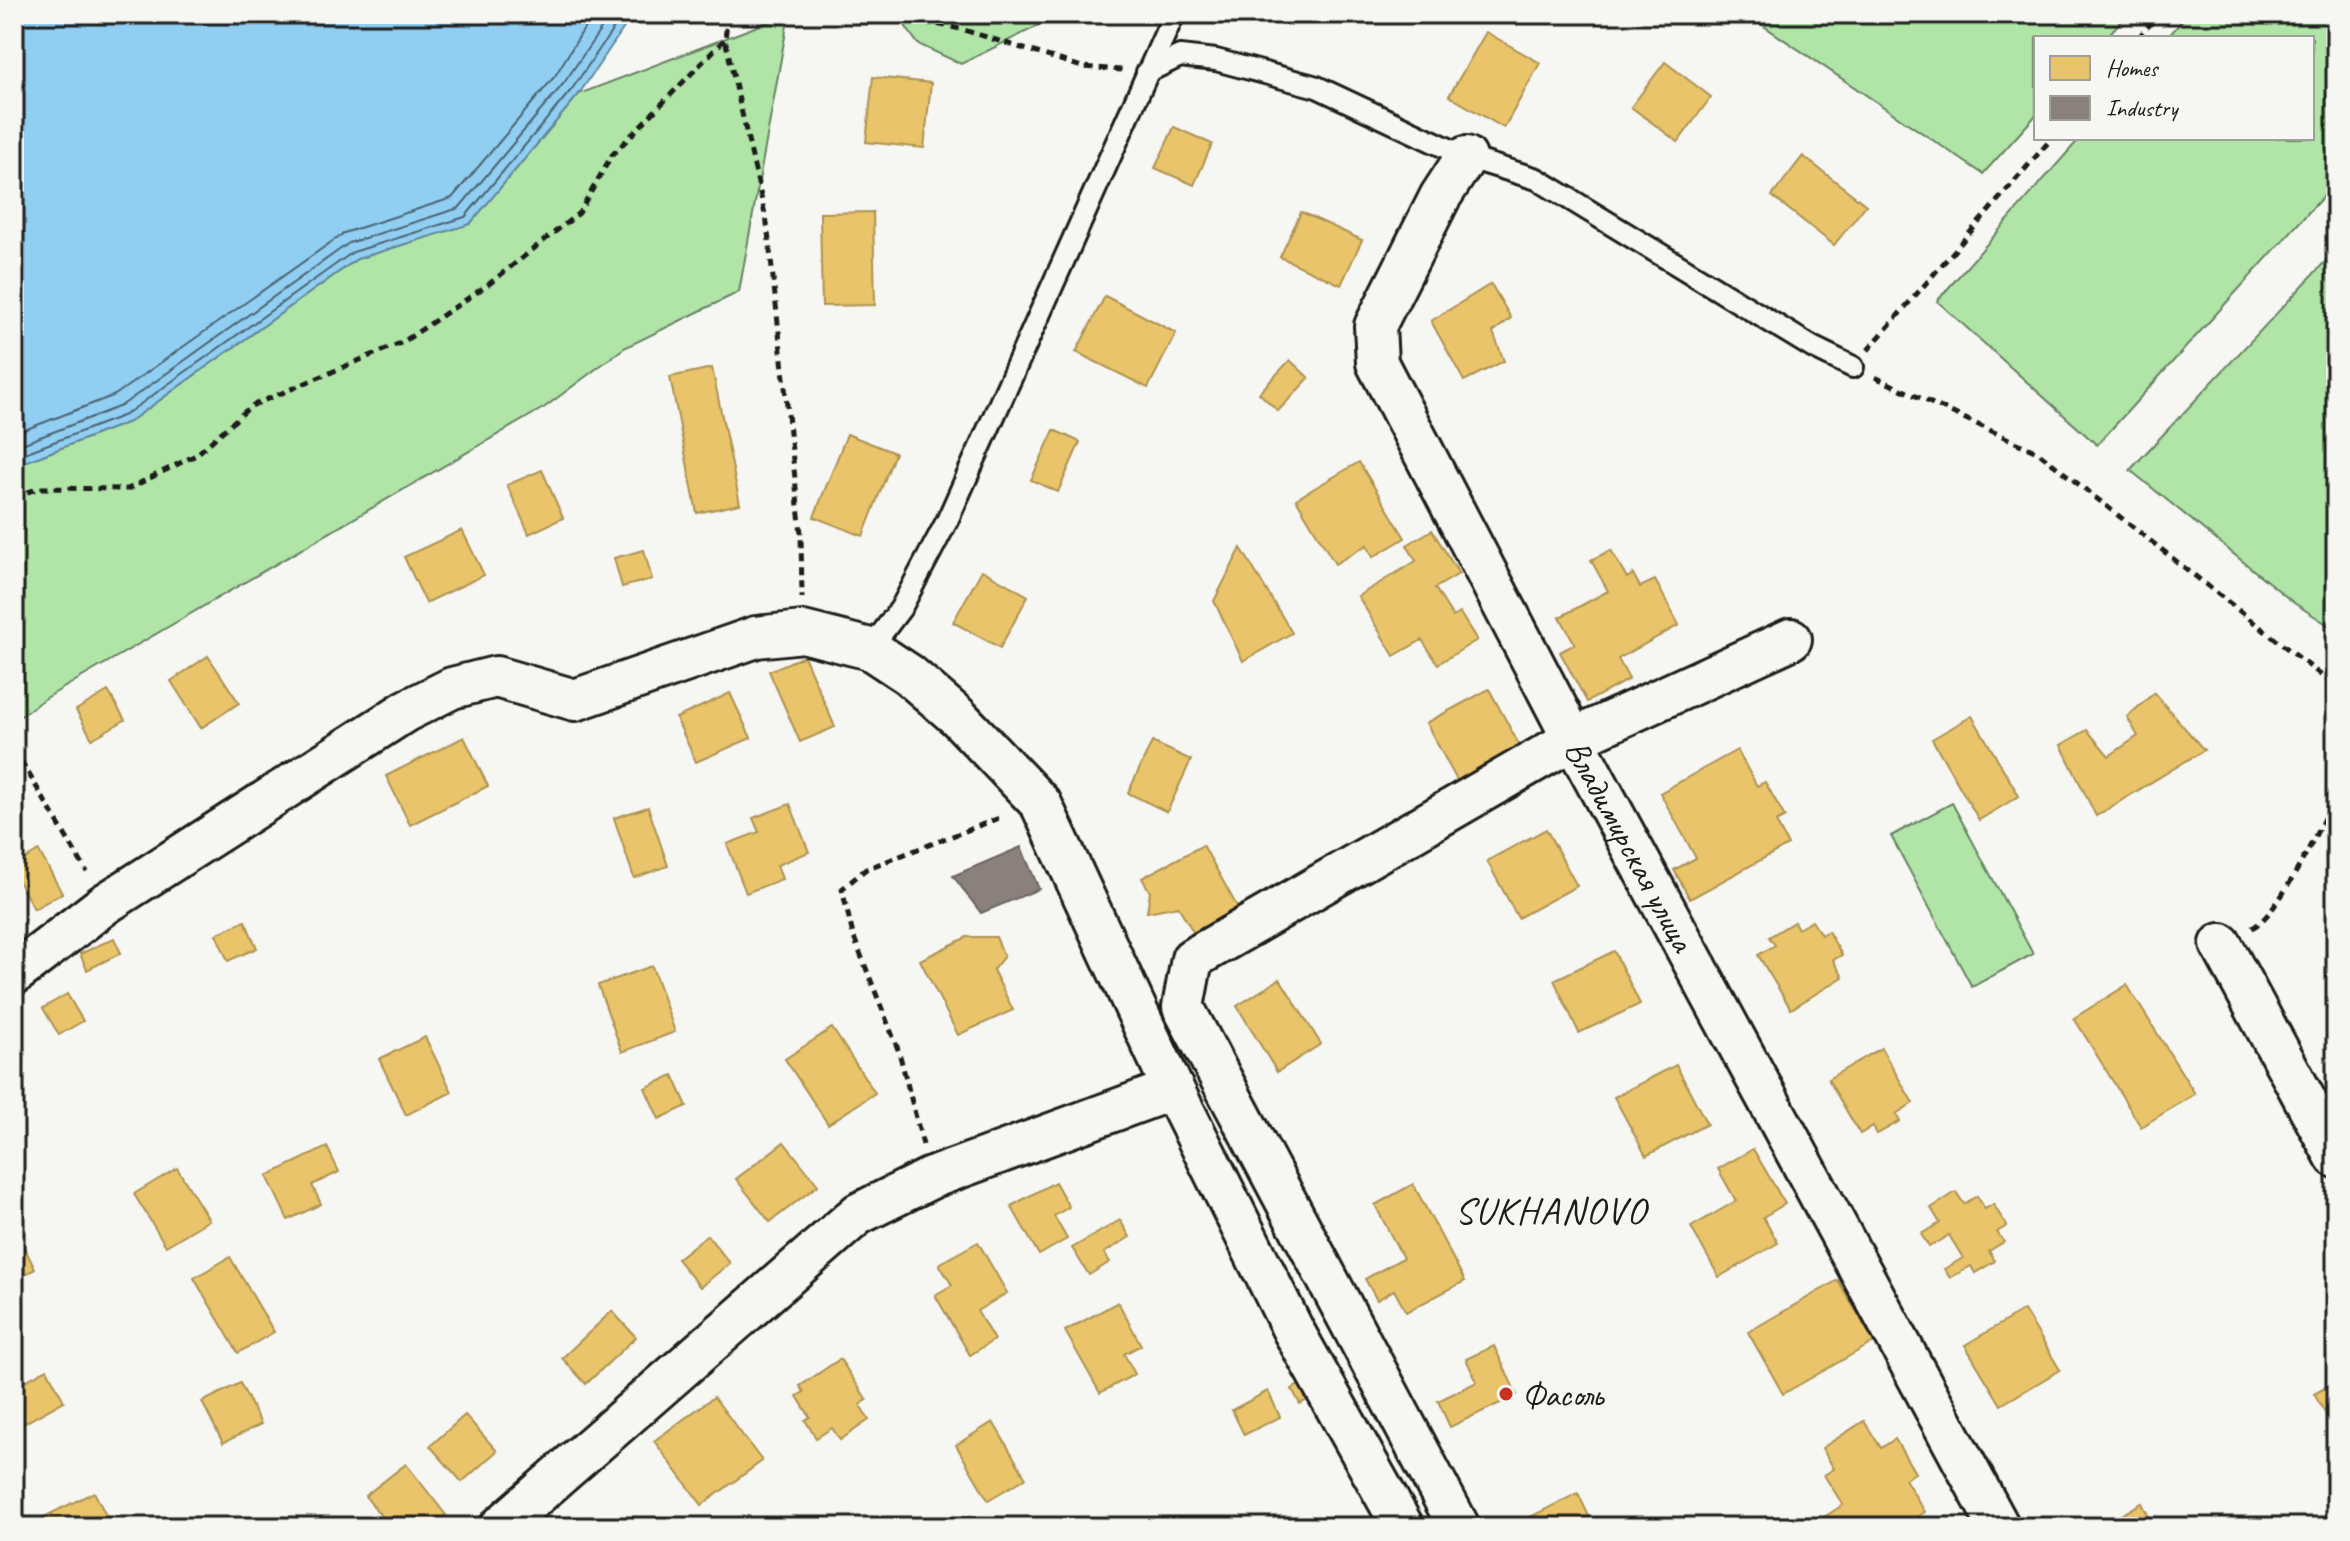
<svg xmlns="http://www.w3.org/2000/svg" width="2350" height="1541" viewBox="0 0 2350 1541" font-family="Caveat,sans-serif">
<rect width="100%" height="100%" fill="#f6f6f2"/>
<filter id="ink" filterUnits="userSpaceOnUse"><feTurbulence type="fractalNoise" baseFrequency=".0125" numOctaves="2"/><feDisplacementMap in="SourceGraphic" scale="16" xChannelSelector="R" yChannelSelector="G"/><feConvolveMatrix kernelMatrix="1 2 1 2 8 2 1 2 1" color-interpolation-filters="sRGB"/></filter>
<g filter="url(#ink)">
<g fill="#b0e5a7" stroke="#668062" stroke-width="2">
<polygon points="789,14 739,292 624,348 545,407 41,701 14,721 14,466 129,422 357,259 470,224 579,94"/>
<polygon points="897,14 1062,14 961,64 918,44"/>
<polygon points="1746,14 2127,14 2106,38 2036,38 2036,115 1983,174"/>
<polygon points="2188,14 2336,14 2336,182 2097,445 1937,301 2080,138 2312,138 2312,38 2167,38"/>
<polygon points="2336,250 2336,630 2294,603 2130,470"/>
<polygon points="1952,803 2033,954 1972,987 1891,836"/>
</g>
<polygon fill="#91cff2" stroke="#62879c" stroke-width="2" points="14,14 623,14 625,26 579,94 470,224 357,259 129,422 14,466"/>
<g fill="#e9c46a" stroke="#ac9253" stroke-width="2">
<polygon points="1486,32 1540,63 1504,128 1449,96"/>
<polygon points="1665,62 1711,97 1678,142 1631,107"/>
<polygon points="873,77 931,83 924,148 866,142"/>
<polygon points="1174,127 1212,144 1194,185 1155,168"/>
<polygon points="1803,156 1866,205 1834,245 1772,196"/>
<polygon points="873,212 875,305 822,306 820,213"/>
<polygon points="1301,212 1362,240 1341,285 1280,257"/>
<polygon points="1491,284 1511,318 1493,332 1504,361 1464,381 1431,321"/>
<polygon points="1105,296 1176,333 1148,388 1076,352"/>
<polygon points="1290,360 1309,378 1278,411 1259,393"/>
<polygon points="712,368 740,504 697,513 670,377"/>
<polygon points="1054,430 1080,442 1058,492 1031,480"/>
<polygon points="847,434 895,453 863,536 814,517"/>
<polygon points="1359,462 1405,538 1373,557 1367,545 1335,564 1296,499"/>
<polygon points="542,470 563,518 529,534 507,485"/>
<polygon points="462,530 484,575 426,603 404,557"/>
<polygon points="1432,530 1459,574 1435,588 1453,617 1460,613 1477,640 1438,664 1422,640 1394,656 1358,596 1416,561 1407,545"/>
<polygon points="1241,548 1292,633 1243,661 1214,601"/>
<polygon points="644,550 652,579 622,587 614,558"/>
<polygon points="1611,550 1627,578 1633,574 1640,587 1655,580 1679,625 1618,659 1629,679 1587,702 1560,652 1575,644 1560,617 1608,591 1591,560"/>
<polygon points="982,570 1028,596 1000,648 953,622"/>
<polygon points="208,656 239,703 201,728 171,681"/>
<polygon points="804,656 835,727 800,742 769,671"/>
<polygon points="1489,689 1523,752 1460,786 1426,723"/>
<polygon points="108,691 125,720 92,739 76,710"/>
<polygon points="730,693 751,738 696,762 676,718"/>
<polygon points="2154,693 2204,750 2096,816 2061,745 2087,730 2109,756 2138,736 2127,717"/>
<polygon points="1972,716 2019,796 1979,820 1932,739"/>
<polygon points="464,737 488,786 410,825 386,776"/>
<polygon points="1152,742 1191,760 1167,812 1128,793"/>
<polygon points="1737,750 1757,786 1765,782 1785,817 1776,822 1788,845 1690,899 1674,870 1696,858 1660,793"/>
<polygon points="790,804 809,852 777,865 782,879 746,893 727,844 759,832 753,818"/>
<polygon points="648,807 668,866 634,878 614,818"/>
<polygon points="1546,829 1577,886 1518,918 1487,861"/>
<polygon points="1203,845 1239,910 1195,935 1178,906 1147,912 1150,892 1142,878"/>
<polygon points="39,851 62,893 34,909 14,874 14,865"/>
<polygon points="245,921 257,948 228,961 216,934"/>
<polygon points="1812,921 1821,935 1828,931 1842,955 1833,960 1843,977 1791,1009 1758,955 1775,945 1769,937 1794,922 1798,929"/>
<polygon points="967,937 996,937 1004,956 993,970 1013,1010 958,1035 920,960"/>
<polygon points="114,938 121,953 87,970 80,954"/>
<polygon points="1614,951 1640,1004 1579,1033 1554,980"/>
<polygon points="652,966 675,1032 622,1052 598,985"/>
<polygon points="1280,979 1321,1044 1277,1072 1237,1006"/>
<polygon points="2127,985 2195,1094 2141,1127 2074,1018"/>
<polygon points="67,994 83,1021 59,1035 43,1008"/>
<polygon points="832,1028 875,1093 828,1124 785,1059"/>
<polygon points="425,1037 452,1092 406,1115 379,1059"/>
<polygon points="1881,1048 1913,1103 1896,1114 1900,1121 1877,1134 1873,1126 1860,1134 1828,1079"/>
<polygon points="1676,1065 1707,1124 1646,1156 1614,1097"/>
<polygon points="673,1075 687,1106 659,1119 645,1088"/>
<polygon points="784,1142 818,1185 770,1222 736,1179"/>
<polygon points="327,1147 339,1172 312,1185 321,1204 288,1220 267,1176"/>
<polygon points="1753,1149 1785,1204 1763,1217 1778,1243 1719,1277 1691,1227 1736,1201 1718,1169"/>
<polygon points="177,1168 209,1220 166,1246 134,1194"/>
<polygon points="1055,1182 1069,1207 1054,1216 1067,1239 1039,1255 1011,1206"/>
<polygon points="1413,1184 1465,1281 1406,1312 1394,1290 1377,1300 1365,1279 1403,1258 1375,1205"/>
<polygon points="1956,1192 1964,1204 1977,1196 1985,1209 1993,1204 2007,1226 1997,1232 2004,1242 1989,1251 1995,1261 1975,1273 1971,1266 1950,1278 1944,1269 1963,1258 1949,1235 1929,1247 1921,1234 1940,1223 1931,1208"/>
<polygon points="1120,1220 1130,1237 1104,1253 1110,1262 1089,1275 1072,1248"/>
<polygon points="14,1226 35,1269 14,1280"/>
<polygon points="707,1235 730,1263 700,1287 677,1259"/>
<polygon points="978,1242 1007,1293 977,1311 994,1340 970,1355 935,1295 952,1285 939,1264"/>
<polygon points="230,1257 274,1332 238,1353 194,1278"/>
<polygon points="1838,1280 1874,1342 1783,1394 1748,1332"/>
<polygon points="1118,1302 1141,1345 1124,1354 1135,1374 1100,1393 1065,1331"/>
<polygon points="2024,1310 2060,1370 2001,1405 1965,1345"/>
<polygon points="612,1311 636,1337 586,1384 562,1358"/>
<polygon points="1494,1346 1517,1395 1450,1427 1438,1401 1477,1382 1466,1359"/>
<polygon points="840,1359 867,1400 860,1405 869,1420 840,1440 832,1428 816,1438 805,1420 810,1417 797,1396 804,1392 800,1386"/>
<polygon points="47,1369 64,1401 19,1426 14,1416 14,1387"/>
<polygon points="1314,1376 1322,1392 1300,1404 1292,1389"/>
<polygon points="2336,1382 2336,1432 2314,1394"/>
<polygon points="240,1383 261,1424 223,1443 202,1402"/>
<polygon points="1268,1391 1280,1417 1244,1435 1232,1410"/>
<polygon points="714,1397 762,1461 702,1505 654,1441"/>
<polygon points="465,1415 497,1451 462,1482 430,1446"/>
<polygon points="1864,1421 1881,1448 1895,1439 1915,1473 1905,1479 1925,1512 1917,1517 1922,1527 1826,1527 1821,1519 1843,1505 1824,1475 1834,1469 1822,1448"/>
<polygon points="993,1422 1026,1478 988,1500 956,1445"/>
<polygon points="406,1464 446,1515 431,1527 390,1527 365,1496"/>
<polygon points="94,1492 112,1527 34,1527 32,1523"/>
<polygon points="1578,1493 1594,1527 1517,1527 1516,1524"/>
<polygon points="2142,1503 2154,1527 2100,1527"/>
</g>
<polygon fill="#8a817c" stroke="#69635f" stroke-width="2" points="1021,847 1039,889 981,913 953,876"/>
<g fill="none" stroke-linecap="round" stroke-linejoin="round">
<g stroke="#4b6472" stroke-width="2">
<polyline points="14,434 115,395 344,233 452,198 555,76 593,14"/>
<polyline points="14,447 121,406 349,243 459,208 564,83 605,23 605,14"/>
<polyline points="14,457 125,415 353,252 465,217 572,89 616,25 616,14"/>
</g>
<g stroke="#1c1c1c" stroke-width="26">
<g id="service">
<polyline points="1147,72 1180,56 1216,60 1317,87 1466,157 1537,179 1812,347 1853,367"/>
<polyline points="870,649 901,608 947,521 1174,14"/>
</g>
</g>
<g stroke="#1c1c1c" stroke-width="46">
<g id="minor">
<path id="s1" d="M1466 157 1440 197 1375 326 1377 363 1573 739 1999 1527"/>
<polyline points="2221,944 2336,1157"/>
<polyline points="14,974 105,904 406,711 452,688 496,677 575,700 756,637 803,632 870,649 908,674 958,717 1041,804 1173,1089"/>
<polyline points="500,1527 858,1214 931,1178 1173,1089 1293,1330 1403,1527"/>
<polyline points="1459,1527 1183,1007 1192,959 1573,739 1791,639"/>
</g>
</g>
<g stroke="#1c1c1c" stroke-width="5" stroke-dasharray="8 6" stroke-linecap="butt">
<polyline points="728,14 725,39 767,223 801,533 802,598"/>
<polyline points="883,14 961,29 1082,67 1122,70"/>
<polyline points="2138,38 2159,14"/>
<polyline points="1868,350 2052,138"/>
<polyline points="1875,377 2039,453 2336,687"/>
<polyline points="14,497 39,488 128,489 196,455 251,406 403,342 489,284 579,213 612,155 725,39"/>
<polyline points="14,749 87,872"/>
<path d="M2252 928C2281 913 2319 826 2336 795"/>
<polyline points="923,1145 899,1052 853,935 842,889 866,869 1002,817"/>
<polyline points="14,1513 26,1527"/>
</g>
<use href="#service" stroke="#f6f6f2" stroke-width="20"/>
<use href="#minor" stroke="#f6f6f2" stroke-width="40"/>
</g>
</g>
<circle fill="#c8321e" stroke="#f6f6f2" stroke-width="3" cx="1506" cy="1394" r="8"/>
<g text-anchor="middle" stroke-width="8" stroke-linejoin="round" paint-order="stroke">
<g font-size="34" fill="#1c1c1c" stroke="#f6f6f2">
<text dy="12" stroke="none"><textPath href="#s1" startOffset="774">Владимирская улица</textPath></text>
</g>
<g font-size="34" fill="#1c1c1c" stroke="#f6f6f2" text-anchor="start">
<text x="1522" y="1406">Фасоль</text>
</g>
<g font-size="38" letter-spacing="2" fill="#1c1c1c" stroke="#f6f6f2">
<text x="1551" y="1223">SUKHANOVO</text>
</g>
</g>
<rect width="2350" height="1541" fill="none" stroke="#f6f6f2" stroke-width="48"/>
<rect x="24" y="24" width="2302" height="1493" fill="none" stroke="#1c1c1c" stroke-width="3" filter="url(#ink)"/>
<rect x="2034" y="36" width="280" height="104" fill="#f6f6f2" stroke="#9f9f9c" stroke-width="2"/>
<rect x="2050" y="56" width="40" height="24" fill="#e9c46a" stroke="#9f9f9c" stroke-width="2"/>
<text x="2106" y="76" font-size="24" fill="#1c1c1c">Homes</text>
<rect x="2050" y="96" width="40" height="24" fill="#8a817c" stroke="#9f9f9c" stroke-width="2"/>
<text x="2106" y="116" font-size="24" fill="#1c1c1c">Industry</text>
</svg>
